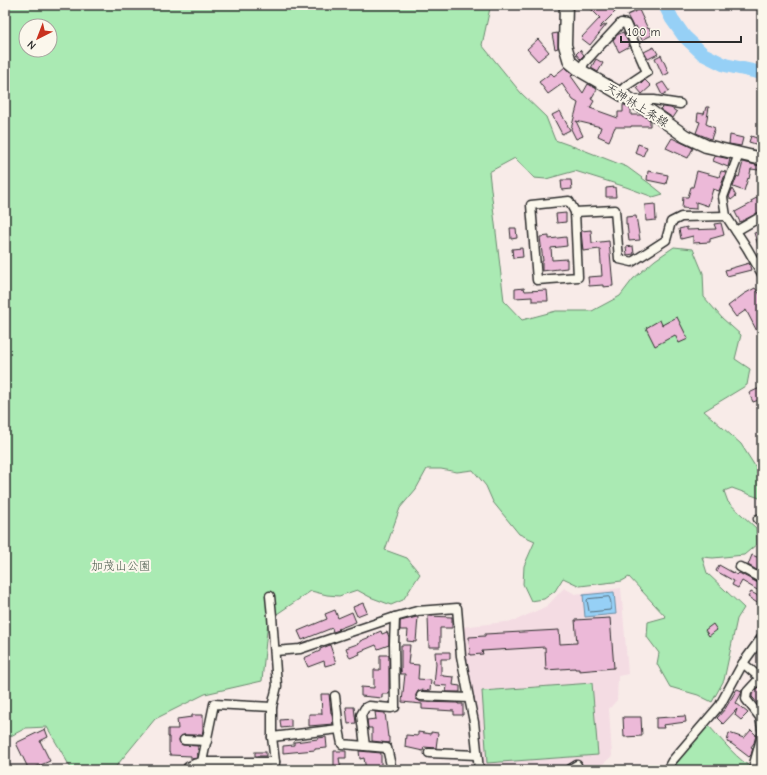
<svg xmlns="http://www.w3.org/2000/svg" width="767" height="775" viewBox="0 0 767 775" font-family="'Comic Neue','Klee One',sans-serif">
<rect width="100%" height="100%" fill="#f8ebe8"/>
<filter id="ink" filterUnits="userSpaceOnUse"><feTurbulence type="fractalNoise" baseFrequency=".025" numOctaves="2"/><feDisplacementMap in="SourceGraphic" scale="8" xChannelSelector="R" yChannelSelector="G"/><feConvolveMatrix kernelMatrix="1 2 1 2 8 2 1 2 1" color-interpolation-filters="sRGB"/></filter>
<g filter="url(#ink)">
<polygon fill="#f4dce3" points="564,588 575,594 621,588 628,674 618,676 617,700 609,709 612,756 596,770 581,770 583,766 575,760 560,769 553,770 483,770 464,656 461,627 514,621 547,606"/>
<g fill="#aaeab3" stroke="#6a8a6f" fill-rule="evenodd">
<path d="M5 5H490V8L482 45 521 93 546 117 555 140 586 151 627 167 653 186 663 194 653 197 626 187 575 171 546 179 534 178 515 158 489 172 504 301 522 320 556 311H592L620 296 633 279 655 260 674 247 693 249 703 273 704 297 722 318 741 335 735 359 750 369 747 385 704 411 741 444 758 471 762 472V499L732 488 724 491 728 502 756 528 757 544 744 555 713 558 702 557 707 573 744 608 737 619 724 680 712 702 698 695 670 687 657 664 659 653 647 637 648 622 666 617 629 577 622 581 580 586 563 578 555 591 544 599 531 601 523 584 524 566 535 541 519 534 493 502 486 486 473 470 457 472 441 469H427L416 489 400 508 385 550 407 558 420 574 403 600 391 605 370 597 357 590 339 596 327 595 311 591 268 620 262 681 205 694 155 719 113 770H72L47 727 26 728 5 739ZM26 26H50V50H26Z"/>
<polygon points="592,683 598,755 487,763 482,691"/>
<path d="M708 725C722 740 738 761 756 770H672L689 746Z"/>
</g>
<polygon fill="#96d0f6" stroke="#6b8ea5" points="614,592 616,614 585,617 583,595"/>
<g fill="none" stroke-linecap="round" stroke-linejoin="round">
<path stroke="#566d7c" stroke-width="1" d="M609 597C611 600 612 607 610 610L590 612 589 611 587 600 588 599Z"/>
<polyline stroke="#96d0f6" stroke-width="14" points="665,5 672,19 684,36 703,54 725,65 762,73"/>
</g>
<g fill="#ecb9d8" stroke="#2b2b2b">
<polygon points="587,5 622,5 599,28 607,24 590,45 581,38 600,18"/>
<polygon points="639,10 648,29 649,28 652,35 642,40 636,26 633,27 627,15"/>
<polygon points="623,32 630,46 619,52 613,40 617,35"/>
<polygon points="558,34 558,48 555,49 552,34 558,33"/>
<polygon points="538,39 549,52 538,61 527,49"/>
<polygon points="654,47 658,54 648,59 644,52"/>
<polygon points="580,50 584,55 580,59 576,54"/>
<polygon points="661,55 669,73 663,76 655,58"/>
<polygon points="596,59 603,63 598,72 591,68"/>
<polygon points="565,67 573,74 571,76 583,93 588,84 597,89 591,99 594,101 590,108 618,118 618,112 623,112 623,105 625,105 631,109 631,115 643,115 650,120 650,126 631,126 631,127 615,127 609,141 598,136 601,127 576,121 583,136 576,139 571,129 578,103 573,100 562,84 548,94 539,82 551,73 554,76"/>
<polygon points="645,80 651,86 642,94 637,88"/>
<polygon points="663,82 669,91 662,95 657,85"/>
<polygon points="662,107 671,108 677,112 673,118 660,109"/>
<polygon points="706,107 709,107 706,124 715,128 711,139 696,133 700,122 697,121 698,113 704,114"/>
<polygon points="560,111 570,130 562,134 552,115"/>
<polygon points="730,135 743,138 741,146 729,144"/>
<polygon points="751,136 762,140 762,146 749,142"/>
<polygon points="672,138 693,148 688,158 666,148"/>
<polygon points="638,144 647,147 643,156 635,153"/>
<polygon points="715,156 730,159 728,167 713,161"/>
<polygon points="743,162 760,166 759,170 751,169 749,179 748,178 744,191 733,187 737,176 739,177"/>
<polygon points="648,171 668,175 666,184 647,180"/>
<polygon points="697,171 719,177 721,171 726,172 719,191 713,189 708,206 696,202 696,209 682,208 683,197 688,197 691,187 693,187"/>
<polygon points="561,180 571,180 572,189 562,190"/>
<polygon points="615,187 616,197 606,197 606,188"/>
<polygon points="732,189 736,196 731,200 729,197"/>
<polygon points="762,195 762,211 740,222 735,212 752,203 751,201"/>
<polygon points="655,204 656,220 646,221 645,205"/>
<polygon points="566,213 566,222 557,223 556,214"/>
<polygon points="636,216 640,240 629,241 627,224 626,224 626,217"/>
<polygon points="721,223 724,235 710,239 710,242 693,243 693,236 681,239 679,229 687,227 687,230 716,229 714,224"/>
<polygon points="510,228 516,228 517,238 511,239"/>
<polygon points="591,230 592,243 609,241 613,286 603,287 603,285 589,286 588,277 602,276 600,249 583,251 581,231"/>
<polygon points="762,231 762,253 761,254 754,233"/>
<polygon points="549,236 549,239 566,237 567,246 551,248 552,260 567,259 567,268 542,271 542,261 543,261 540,237"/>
<polygon points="633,246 634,254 627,255 626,247"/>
<polygon points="522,248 523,257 513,258 512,249"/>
<polygon points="749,263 751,270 727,276 725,270"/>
<polygon points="524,288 525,291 547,290 548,301 532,301 532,297 515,298 515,289"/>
<polygon points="755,288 762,297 762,304 759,306 762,313 762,341 746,310 736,317 728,306 744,294"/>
<polygon points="677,317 688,339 679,343 675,335 655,346 646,328 660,320 662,325"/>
<polygon points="762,387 762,399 753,402 749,393"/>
<polygon points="752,555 762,559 762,573 748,565"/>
<polygon points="719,565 737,575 739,573 762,585 759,591 742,581 738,588 732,585 734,581 716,571"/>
<polygon points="751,592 762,598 762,606 748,597"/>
<polygon points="363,603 367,612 357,616 353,607"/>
<polygon points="335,610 338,618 352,612 356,622 338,629 339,630 333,632 332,628 302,640 298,631 327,619 325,614"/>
<polygon points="428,616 452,617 452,628 440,628 440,647 429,647"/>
<polygon points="417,617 418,617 416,642 407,641 408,630 400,630 400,621"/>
<polygon points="610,618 614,668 579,671 579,669 575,669 575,668 546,670 545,647 482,651 483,654 470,655 469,637 485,636 485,634 559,630 560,644 577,643 575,620"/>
<polygon points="713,624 717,630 709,636 705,630"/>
<polygon points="381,631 382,634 387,632 389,637 389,645 378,649 376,645 359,652 360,654 350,658 346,648 360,643 360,641 375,635 374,634"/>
<polygon points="330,645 336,663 325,666 324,661 308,667 304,658 320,651 320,649"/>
<polygon points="401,645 410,645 408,664 419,665 418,679 431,680 430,691 421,690 418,691 416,695 416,699 421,702 458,703 458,704 463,704 463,715 454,715 454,711 422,709 422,704 402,702 405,674 400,674 400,668 401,672"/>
<polygon points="435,652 450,652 450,659 441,659 441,675 443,675 443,676 454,677 453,685 460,686 460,692 446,692 447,686 434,685 436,664"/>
<polygon points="380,655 389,655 389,694 382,694 382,698 361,696 361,687 374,688 374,670 380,670"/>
<polygon points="762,684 762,710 754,699 752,697 752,694"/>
<polygon points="737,689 742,691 741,694 736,703 748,713 741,720 735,715 737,709 723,724 717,718 725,709"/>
<polygon points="321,694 329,694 331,713 332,713 333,724 309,726 309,714 322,714"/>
<polygon points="346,707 354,707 356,723 348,724"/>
<polygon points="375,712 385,713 388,737 389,737 389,743 372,741 372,728 368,728 367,720 376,719"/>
<polygon points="192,715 203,715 203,730 202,735 184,735 180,737 179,740 181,744 183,745 198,746 197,758 191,759 191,756 170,755 170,753 169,753 169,737 168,737 168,729 178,729 177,719 192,717"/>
<polygon points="685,716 686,722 663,725 664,728 656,728 656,718"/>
<polygon points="623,717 641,717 642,736 624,737"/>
<polygon points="291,719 291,727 281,728 280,720"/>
<polygon points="45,729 48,737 40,741 50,761 36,767 38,770 29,770 16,743"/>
<polygon points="751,730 756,735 754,743 751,747 753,748 751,755 749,757 732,744 727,742 729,733 744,738"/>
<polygon points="418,732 431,734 431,732 438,733 436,748 424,747 423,751 405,747 406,735 418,736"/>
<polygon points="326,737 327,748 315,749 315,750 283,753 283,746 294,745 294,742 318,739 318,738"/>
<polygon points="334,751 346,751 346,758 339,758 341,770 334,770"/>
<polygon points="359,751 381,753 381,768 374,768 375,770 366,770 364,758 360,759"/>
<rect x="255" y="752" width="11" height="4"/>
</g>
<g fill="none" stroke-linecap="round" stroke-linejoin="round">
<g stroke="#2b2b2b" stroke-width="11">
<g id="street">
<polyline points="581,71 584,63 621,23 626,24 647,72 626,86 619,93"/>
<polyline points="634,100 654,100 680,104"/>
<polyline points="739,154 723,197 726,216 747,248 762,274"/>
<polygon points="569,201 575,212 578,277 537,280 531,205"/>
<polyline points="575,212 615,210 619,259 632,262 666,240 671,222 681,217 726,216"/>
<polyline points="736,231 762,216"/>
<polyline points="758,519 762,522"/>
<polyline points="740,567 762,579"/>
<polyline points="270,596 272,616 277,686 272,707 272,737 275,762 274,770"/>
<polyline points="275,651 300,649 395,617 417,611 457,608 461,656 469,698 474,722 479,770"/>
<polyline points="743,663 760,678 762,679"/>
<polyline points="760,678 747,692 746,699 760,717 762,729"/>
<polyline points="335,696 339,729 342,744 387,748 392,770"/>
<polyline points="421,696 469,698"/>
<polyline points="762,735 754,764 762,767"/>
<polyline points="272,737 339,729"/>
<polyline points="184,740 207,741"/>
<polyline points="365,746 361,715 365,708 369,706 391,708 395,707 394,644 395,617"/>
<polyline points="429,753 477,755"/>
<polyline points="202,762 214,704 272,707"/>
<polyline points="188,770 188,767 194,764 202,762 275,762"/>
<polyline points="569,770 577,765"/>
<polyline points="667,770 672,761 720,705 743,663 762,637"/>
</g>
</g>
<g stroke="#2b2b2b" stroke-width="15">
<polyline id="secondary" points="566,5 565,45 570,62 581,71 650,111 685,136 706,146 762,159"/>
</g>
<use href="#street" stroke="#fbf7ec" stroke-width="8"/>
<use href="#secondary" stroke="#fbf7ec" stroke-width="12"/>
</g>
</g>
<g text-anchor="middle" stroke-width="4" stroke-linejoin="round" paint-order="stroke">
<g font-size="12" fill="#2b2b2b" stroke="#fbf7ec">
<text transform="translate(637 105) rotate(32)" y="4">天神林上条線</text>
</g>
<g font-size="12" fill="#4b5b4d" stroke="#fbf7ec">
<text x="121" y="570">加茂山公園</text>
</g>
</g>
<rect width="767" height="775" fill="none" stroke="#fbf7ec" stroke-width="20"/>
<rect x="10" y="10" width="747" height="755" fill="none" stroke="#2b2b2b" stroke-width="1.5" filter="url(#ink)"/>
<g transform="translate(38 38) rotate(222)"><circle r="19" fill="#fbf7ec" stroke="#a8a59f"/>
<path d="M0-3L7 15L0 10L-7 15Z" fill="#c8321e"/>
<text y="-6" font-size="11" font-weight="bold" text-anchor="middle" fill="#2b2b2b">N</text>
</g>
<path d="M621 36v6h120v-6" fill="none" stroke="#2b2b2b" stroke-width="2"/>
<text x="627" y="36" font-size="12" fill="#2b2b2b" stroke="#fbf7ec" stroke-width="3" paint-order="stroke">100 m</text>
</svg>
